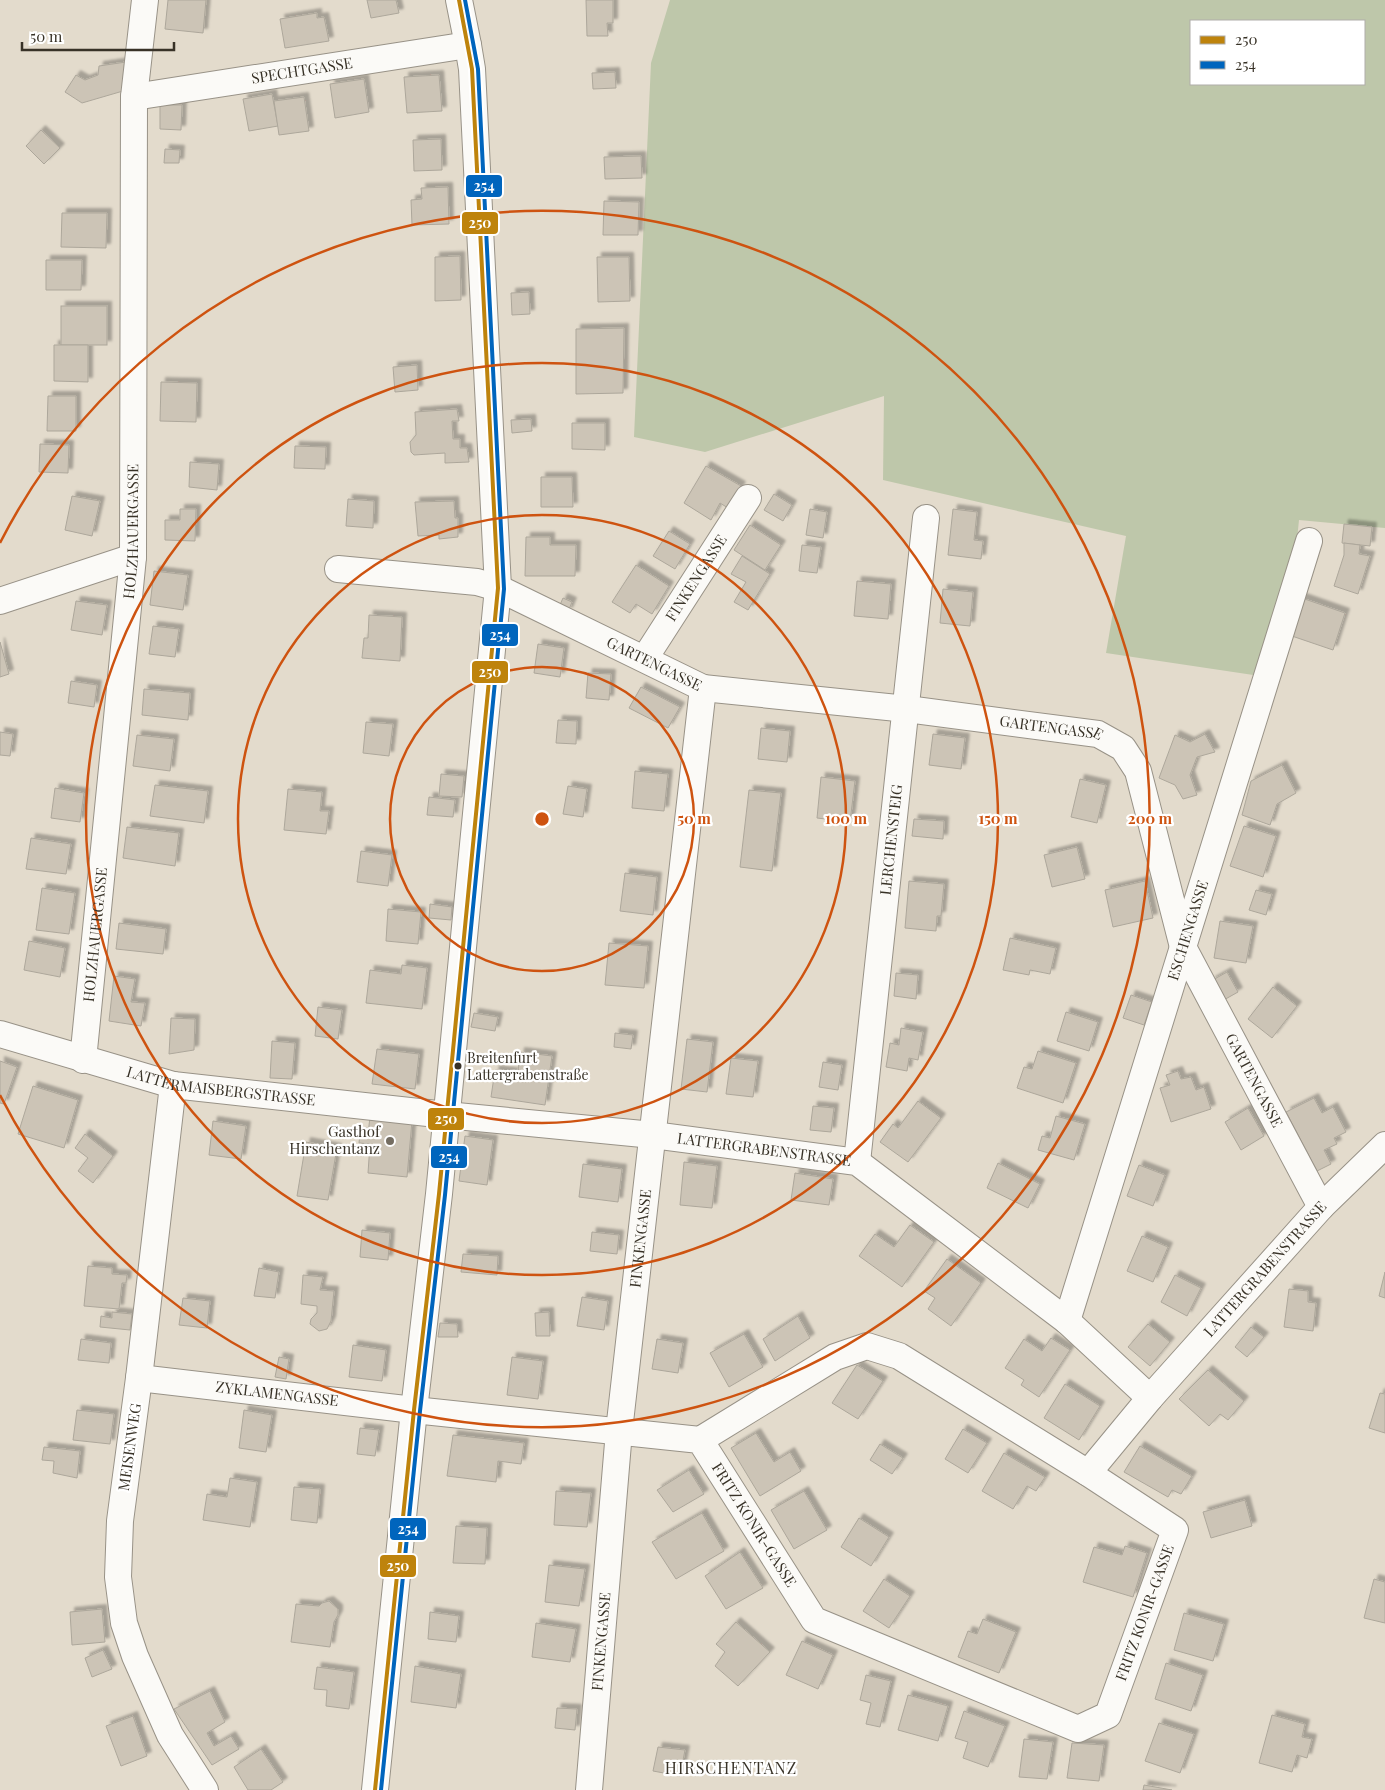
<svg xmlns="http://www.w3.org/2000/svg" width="1385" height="1790" viewBox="0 0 1385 1790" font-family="'Playfair Display',serif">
<defs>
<filter id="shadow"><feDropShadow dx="4.5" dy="-4.5" stdDeviation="1" flood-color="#0004"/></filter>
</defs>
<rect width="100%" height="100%" fill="#e3dbcc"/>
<path fill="#bec7aa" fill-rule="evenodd" d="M670 0H1385V528L1299 520 1294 569 1260 676 1106 653 1126 536 883 480 884 396 705 452 634 437 651 63ZM1191 21H1364V84H1191Z"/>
<g fill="#ccc4b6" stroke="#ada79b" filter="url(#shadow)">
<polygon points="168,0 206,0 203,33 165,29"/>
<polygon points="367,0 396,0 399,13 371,18"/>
<polygon points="586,0 613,0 613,23 607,23 608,36 587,36"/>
<polygon points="317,13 317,18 324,17 329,41 285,48 280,19"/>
<polygon points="126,62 123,91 82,103 65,92 76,75 85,80 98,75 99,66"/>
<polygon points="615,72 616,88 593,89 592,73"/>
<polygon points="439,75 442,111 407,113 404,77"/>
<polygon points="364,79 369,112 335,118 330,84"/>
<polygon points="272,94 278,126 249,131 243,99"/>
<polygon points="304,97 309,131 279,135 274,101"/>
<polygon points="160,105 182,105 181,130 160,129"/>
<polygon points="41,130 60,148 44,164 26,146"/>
<polygon points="441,139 442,170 414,171 413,140"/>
<polygon points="165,149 180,150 179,163 164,163"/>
<polygon points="641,156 642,178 605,179 604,157"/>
<polygon points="448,187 449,224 412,225 411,200 422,199 421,188"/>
<polygon points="604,201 639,202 638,235 603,235"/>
<polygon points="62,213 107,213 106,248 61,247"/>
<polygon points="460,256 461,300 435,301 435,257"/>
<polygon points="597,257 629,257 630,301 598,302"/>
<polygon points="46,260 82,260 81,290 46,290"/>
<polygon points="529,292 530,314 512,315 511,293"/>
<rect x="61" y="306" width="46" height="39"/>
<polygon points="624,328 623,393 576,394 576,329"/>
<polygon points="54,345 88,345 88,382 54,381"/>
<polygon points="417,365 418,390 395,392 393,367"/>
<polygon points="161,382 197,383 196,422 160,421"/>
<polygon points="48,396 76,396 76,431 47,431"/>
<polygon points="457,409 459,421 452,421 453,439 460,439 460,448 467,448 469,462 445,463 445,453 414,455 411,452 410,442 416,435 415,412"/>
<polygon points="531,419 532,431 512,433 511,420"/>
<polygon points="572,423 605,423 605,450 572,449"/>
<polygon points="40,444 69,445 68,473 39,472"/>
<polygon points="295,446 326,447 325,469 294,468"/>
<polygon points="190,462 219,464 217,490 189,487"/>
<polygon points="706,466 741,486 728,508 720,503 711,520 684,503"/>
<polygon points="541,477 572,477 573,507 541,507"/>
<polygon points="774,494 792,505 783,521 764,510"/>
<polygon points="72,496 100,501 92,536 65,530"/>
<polygon points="348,499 374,501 373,528 346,526"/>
<polygon points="454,501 455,518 458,518 458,537 439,539 439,535 418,536 415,502"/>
<polygon points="180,509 196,509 195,541 165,540 165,520 180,520"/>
<polygon points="810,509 827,512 823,538 806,535"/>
<polygon points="953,509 977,512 974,540 983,541 981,559 948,555"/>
<polygon points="1344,524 1372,527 1370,546 1342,543"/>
<polygon points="750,525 781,545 765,570 734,550"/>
<polygon points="669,531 690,544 675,569 653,556"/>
<polygon points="526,537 550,537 550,545 576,545 575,576 525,576"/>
<polygon points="1344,543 1360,545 1359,554 1370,556 1358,594 1334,586 1344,555"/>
<polygon points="802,545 821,547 817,573 799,571"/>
<polygon points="742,556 770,574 748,610 734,602 746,582 731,574"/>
<polygon points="636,565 669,586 652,614 636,604 630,613 612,602"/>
<polygon points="154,571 188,575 183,610 150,605"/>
<polygon points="857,581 891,584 888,619 854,616"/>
<polygon points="943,589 973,592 970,626 940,623"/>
<polygon points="1299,597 1345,613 1333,650 1286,634"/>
<polygon points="563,598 572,602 568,612 559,607"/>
<polygon points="76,601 107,605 102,635 71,630"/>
<polygon points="369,615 402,617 400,661 362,658 364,638 368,638"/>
<polygon points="153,626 179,629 175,657 149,654"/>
<polygon points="0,642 9,674 0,677"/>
<polygon points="538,644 564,648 560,677 534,673"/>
<polygon points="588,673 611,674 609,700 586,698"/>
<polygon points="71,681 97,685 94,707 68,703"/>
<polygon points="641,687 680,707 668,728 629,708"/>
<polygon points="144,689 190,693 188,720 142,715"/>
<polygon points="558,720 577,721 576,744 556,743"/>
<polygon points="366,722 393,724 389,756 363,753"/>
<polygon points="761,728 790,731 787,762 758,759"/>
<polygon points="0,732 13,734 10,756 0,755"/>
<polygon points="933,734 965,738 961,769 929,765"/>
<polygon points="1205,734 1215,752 1197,757 1190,775 1197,795 1183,799 1175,785 1159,778 1175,735 1190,742"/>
<polygon points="137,735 174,739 170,771 133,766"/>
<polygon points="1282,765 1296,793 1277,804 1270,825 1242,815 1251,781"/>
<polygon points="635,771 668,774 664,811 632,808"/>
<polygon points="441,774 464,776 462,797 439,796"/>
<polygon points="821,777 855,781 850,822 817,818"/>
<polygon points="1080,779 1106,785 1097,823 1071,817"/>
<polygon points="155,785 208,791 204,823 150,816"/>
<polygon points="568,786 587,789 583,817 563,814"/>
<polygon points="55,788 84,793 80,822 51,818"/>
<polygon points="288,789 322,792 320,811 329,811 326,834 284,830"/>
<polygon points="749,790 781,793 772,871 740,867"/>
<polygon points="429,797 455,800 453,817 427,815"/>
<polygon points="914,819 944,821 943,839 912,836"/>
<polygon points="1244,826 1276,836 1263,877 1230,866"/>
<polygon points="127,827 179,833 175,866 123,858"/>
<polygon points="31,838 71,844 66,874 26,869"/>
<polygon points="1077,847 1085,879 1052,887 1044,855"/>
<polygon points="361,851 392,855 388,886 357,882"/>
<polygon points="625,873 657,877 653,915 620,911"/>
<polygon points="909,881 944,884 941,916 937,916 936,931 905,928"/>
<polygon points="1145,881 1153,918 1113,927 1105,890"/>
<polygon points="42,888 75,893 69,934 36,930"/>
<polygon points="1256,890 1272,894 1266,915 1249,910"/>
<polygon points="430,904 452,907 451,920 429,918"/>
<polygon points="388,909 421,912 418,944 386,941"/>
<polygon points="1220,921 1253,926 1246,963 1214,958"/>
<polygon points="119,923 166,929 163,954 116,949"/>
<polygon points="1010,938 1056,948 1050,974 1030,970 1029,975 1003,970"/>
<polygon points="29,941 65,948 60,977 24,970"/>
<polygon points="609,943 648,946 644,988 605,985"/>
<polygon points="402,965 427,968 422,1009 366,1003 370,970 401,974"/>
<polygon points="1227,972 1238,992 1222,1001 1211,981"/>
<polygon points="896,973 918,975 916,999 894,996"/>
<polygon points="114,976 135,979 131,1002 145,1003 141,1026 109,1021"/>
<polygon points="1273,987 1297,1006 1272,1038 1248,1019"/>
<polygon points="1131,995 1152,1002 1144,1025 1123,1018"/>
<polygon points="318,1007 342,1010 338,1039 315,1036"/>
<polygon points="1066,1012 1098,1022 1089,1051 1057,1041"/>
<polygon points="474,1013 498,1017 495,1031 471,1027"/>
<polygon points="171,1018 195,1019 194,1050 169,1054"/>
<polygon points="901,1028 923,1032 918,1060 909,1058 907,1071 886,1067 890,1043 899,1045"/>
<polygon points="615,1033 633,1035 631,1049 614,1047"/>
<polygon points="687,1039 713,1042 707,1092 681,1089"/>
<polygon points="272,1041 295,1043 292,1079 270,1078"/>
<polygon points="377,1049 419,1054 415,1089 372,1084"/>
<polygon points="1038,1051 1076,1063 1063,1103 1017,1088 1024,1067 1032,1069"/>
<polygon points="520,1052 552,1056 545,1105 491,1097 495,1070 518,1073"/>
<polygon points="731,1058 758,1061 753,1097 726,1094"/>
<polygon points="0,1061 17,1067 4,1104 0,1103"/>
<polygon points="823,1062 842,1065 838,1090 819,1087"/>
<polygon points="1178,1071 1181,1079 1191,1077 1196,1090 1204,1087 1211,1109 1171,1122 1160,1088 1170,1085 1166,1075"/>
<polygon points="33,1086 78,1100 64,1148 18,1134"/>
<polygon points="1314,1098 1322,1113 1333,1107 1346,1132 1334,1138 1337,1144 1324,1150 1331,1164 1317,1171 1286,1112"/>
<polygon points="918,1101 941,1118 908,1162 880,1142 893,1124 898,1128"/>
<polygon points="813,1106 834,1108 831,1132 810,1130"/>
<polygon points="1248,1108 1264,1136 1241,1150 1225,1122"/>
<polygon points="1056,1116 1085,1124 1074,1160 1038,1150 1042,1136 1050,1138"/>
<polygon points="370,1117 412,1121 407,1177 368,1173 370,1144 359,1143 360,1133 368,1134"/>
<polygon points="213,1121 246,1126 241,1159 209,1155"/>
<polygon points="85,1134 113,1156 93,1183 78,1171 88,1158 75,1148"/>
<polygon points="465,1136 493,1140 487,1185 459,1181"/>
<polygon points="306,1142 337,1148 328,1200 297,1196"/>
<polygon points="684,1162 717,1166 712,1208 680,1205"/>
<polygon points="998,1163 1040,1184 1028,1208 987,1188"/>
<polygon points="583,1164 622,1169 618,1202 579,1197"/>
<polygon points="1139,1165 1165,1175 1153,1206 1127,1196"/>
<polygon points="795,1173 833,1179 829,1205 791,1200"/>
<polygon points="910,1225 934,1242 902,1287 859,1256 875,1234 894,1247"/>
<polygon points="362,1230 390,1233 388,1260 360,1257"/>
<polygon points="592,1232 619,1235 617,1254 590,1251"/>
<polygon points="1142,1236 1168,1247 1153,1282 1127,1271"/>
<polygon points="463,1254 498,1256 497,1275 461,1272"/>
<polygon points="947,1259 981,1283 951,1326 928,1309 935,1298 924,1291"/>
<polygon points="88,1266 112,1268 112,1274 127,1275 126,1283 122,1283 119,1309 84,1306"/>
<polygon points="259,1268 279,1272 275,1298 254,1296"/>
<polygon points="1385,1272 1385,1298 1379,1296"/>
<polygon points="303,1275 323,1277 320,1290 334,1291 331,1321 327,1329 319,1331 310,1324 311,1319 317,1313 317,1306 301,1304"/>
<polygon points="1175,1275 1201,1288 1187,1316 1161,1302"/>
<polygon points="1289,1289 1308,1291 1308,1302 1316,1303 1313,1331 1284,1327"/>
<polygon points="582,1297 608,1301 604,1330 577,1326"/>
<polygon points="183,1298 210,1301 207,1328 179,1325"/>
<polygon points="112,1312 132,1314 130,1330 100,1327 101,1316 112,1318"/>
<polygon points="549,1312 550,1336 536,1336 535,1313"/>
<polygon points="798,1316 810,1338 775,1361 763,1339"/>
<polygon points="440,1323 457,1324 458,1337 438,1337"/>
<polygon points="1148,1324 1170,1342 1150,1366 1128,1347"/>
<polygon points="1251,1327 1264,1337 1247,1357 1235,1347"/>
<polygon points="744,1334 763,1367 729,1387 710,1353"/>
<polygon points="1051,1338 1070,1350 1039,1397 1021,1385 1024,1380 1005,1368 1024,1339 1042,1351"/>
<polygon points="81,1339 111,1343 109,1363 78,1360"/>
<polygon points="657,1339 683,1343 678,1373 652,1369"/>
<polygon points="353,1345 386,1350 382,1381 349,1377"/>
<polygon points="279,1357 289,1359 286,1379 275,1377"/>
<polygon points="512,1357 543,1361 538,1399 507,1395"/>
<polygon points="857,1365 883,1381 858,1419 832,1403"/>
<polygon points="1208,1370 1244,1401 1228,1420 1220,1414 1209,1426 1179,1399"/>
<polygon points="1065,1384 1100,1406 1079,1440 1044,1418"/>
<polygon points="1380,1393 1385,1394 1385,1433 1369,1428"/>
<polygon points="77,1410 114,1414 110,1444 73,1440"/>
<polygon points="244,1410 272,1415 266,1452 239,1448"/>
<polygon points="360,1428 379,1430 375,1456 357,1454"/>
<polygon points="963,1429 987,1443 968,1473 945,1459"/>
<polygon points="756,1433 774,1462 790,1452 801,1471 760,1496 731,1448"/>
<polygon points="453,1435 524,1443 521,1464 498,1461 496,1482 447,1476"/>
<polygon points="880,1444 903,1458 892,1474 870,1460"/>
<polygon points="1140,1446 1192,1476 1181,1494 1172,1490 1168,1497 1124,1472"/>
<polygon points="44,1447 80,1451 77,1478 53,1473 54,1461 42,1460"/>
<polygon points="1004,1453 1045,1477 1036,1491 1027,1486 1013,1509 982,1491"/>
<polygon points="689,1470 704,1494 673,1512 657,1490"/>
<polygon points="230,1478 257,1482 250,1527 203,1520 207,1494 227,1497"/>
<polygon points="294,1487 320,1489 317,1523 291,1520"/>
<polygon points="556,1491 591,1493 587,1527 554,1525"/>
<polygon points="804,1491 827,1530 794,1549 771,1510"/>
<polygon points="1245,1500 1252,1526 1211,1538 1203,1512"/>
<polygon points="702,1513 724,1551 676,1579 652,1542"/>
<polygon points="859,1518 889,1537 871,1566 841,1547"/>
<polygon points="456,1526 487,1528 485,1564 453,1563"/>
<polygon points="1125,1546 1147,1553 1133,1597 1083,1582 1094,1547 1122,1555"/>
<polygon points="740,1552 763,1588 726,1609 705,1576"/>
<polygon points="549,1565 585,1569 579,1606 545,1602"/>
<polygon points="884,1579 910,1596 889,1628 863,1611"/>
<polygon points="1374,1579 1385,1582 1385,1623 1364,1618"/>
<polygon points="329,1601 338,1609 338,1615 334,1622 330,1647 291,1642 296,1604 319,1606 322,1603"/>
<polygon points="102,1609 105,1642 72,1645 70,1612"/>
<polygon points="430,1612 459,1616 456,1642 428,1639"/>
<polygon points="1184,1613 1224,1624 1213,1661 1174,1650"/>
<polygon points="983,1619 1016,1632 999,1673 958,1657 968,1631 977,1634"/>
<polygon points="736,1622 770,1652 738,1686 715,1666 725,1652 716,1644"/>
<polygon points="536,1623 576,1629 570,1662 532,1657"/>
<polygon points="802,1641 833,1655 818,1689 786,1675"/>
<polygon points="103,1650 112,1669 92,1677 85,1658"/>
<polygon points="1166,1663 1203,1675 1191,1711 1155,1699"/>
<polygon points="415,1666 461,1674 456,1708 411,1702"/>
<polygon points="317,1667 354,1672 349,1709 326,1706 327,1690 314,1689"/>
<polygon points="866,1675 891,1681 880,1727 866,1724 871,1703 860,1700"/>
<polygon points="210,1691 225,1722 207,1733 214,1746 231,1736 239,1749 212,1765 174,1709"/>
<polygon points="908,1695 948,1706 938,1741 898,1730"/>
<polygon points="557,1708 577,1709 575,1730 555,1728"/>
<polygon points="964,1711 1005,1726 988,1767 963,1758 968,1742 955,1738"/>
<polygon points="1272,1715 1305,1724 1302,1737 1312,1739 1307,1758 1297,1755 1292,1772 1259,1763"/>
<polygon points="133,1716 147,1756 121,1766 106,1726"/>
<polygon points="1159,1723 1194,1734 1180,1773 1145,1761"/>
<polygon points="1024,1739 1053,1742 1047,1779 1019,1777"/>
<polygon points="1072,1743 1104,1745 1099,1781 1067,1778"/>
<polygon points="658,1747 685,1750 680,1776 653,1771"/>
<polygon points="261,1749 283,1782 271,1790 248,1790 234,1767"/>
<polygon points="1144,1785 1172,1790 1143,1790"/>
</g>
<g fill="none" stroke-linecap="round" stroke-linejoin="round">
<g stroke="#989287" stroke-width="28">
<g id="minor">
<path id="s1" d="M134 97 468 45"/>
<path id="s2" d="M338 569 477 582 498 588 703 688 907 709 1098 734 1123 748 1138 771 1183 947 1321 1207"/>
<polyline points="0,601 133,557"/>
<path id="s3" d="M645 658 748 498"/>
<path id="s4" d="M0 1034 173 1085 446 1115 653 1135 857 1162 1067 1321 1150 1398"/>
<path id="s5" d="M83 1060 133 557 134 97 145 0"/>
<polyline points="173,1085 139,1378 120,1521 118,1577 124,1623 135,1656 170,1735 205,1790"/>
<path id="s6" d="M857 1162 926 518"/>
<path id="s7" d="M1067 1321 1309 541"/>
<path id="s8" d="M139 1378 414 1410 700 1440 814 1620 1078 1729 1108 1715 1175 1530 1088 1473 899 1356 867 1346 835 1357 700 1440"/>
<path id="s9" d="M1088 1473 1150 1398 1321 1207 1385 1145"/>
<polyline points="375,1790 414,1410 439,1194 498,588 472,69 468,45 459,0"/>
<path id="s10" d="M589 1790 619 1431 703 688"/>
</g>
</g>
<use href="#minor" stroke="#fbfaf7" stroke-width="26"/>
<g stroke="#fff" stroke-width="8">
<polyline id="bus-1" points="375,1790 414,1410 439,1194 498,588 472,69 459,0"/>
</g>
<g stroke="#fff" stroke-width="8">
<polyline id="bus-2" points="381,1790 420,1411 445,1195 504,589 478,69 465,0"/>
</g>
<use href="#bus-1" stroke="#be830c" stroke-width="4"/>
<use href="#bus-2" stroke="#0065bd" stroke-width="4"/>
</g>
<g fill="none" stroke="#ce5310" stroke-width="2.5">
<circle cx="542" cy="819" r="152"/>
<circle cx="542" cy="819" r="304"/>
<circle cx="542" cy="819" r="456"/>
<path d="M0 543A608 608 0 1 1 0 1095"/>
</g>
<circle fill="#383227" stroke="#fff" stroke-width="2" cx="458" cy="1066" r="4.5"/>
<circle fill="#746d61" stroke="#fff" stroke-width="2" cx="390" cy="1141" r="5"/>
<g text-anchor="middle" stroke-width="4.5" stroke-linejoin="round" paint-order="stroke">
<g font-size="14" fill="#383227" stroke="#fff" text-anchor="start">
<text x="467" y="1063">Breitenfurt<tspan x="467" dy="17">Lattergrabenstraße</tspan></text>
</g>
<g font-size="15" fill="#383227" stroke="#fff">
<text dy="5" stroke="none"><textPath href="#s1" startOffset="170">SPECHTGASSE</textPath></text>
<text dy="5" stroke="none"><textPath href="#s5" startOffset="531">HOLZHAUERGASSE</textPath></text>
<text dy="5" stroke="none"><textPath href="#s3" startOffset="95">FINKENGASSE</textPath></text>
<text dy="5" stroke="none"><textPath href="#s2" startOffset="335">GARTENGASSE</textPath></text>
<text dy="5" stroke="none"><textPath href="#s2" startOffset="740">GARTENGASSE</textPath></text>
<text dy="5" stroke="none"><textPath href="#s6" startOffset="324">LERCHENSTEIG</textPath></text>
<text dy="5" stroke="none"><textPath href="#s7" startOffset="409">ESCHENGASSE</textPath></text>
<text dy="5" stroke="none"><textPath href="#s5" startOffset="126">HOLZHAUERGASSE</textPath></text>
<text dy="5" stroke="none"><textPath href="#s2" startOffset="1176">GARTENGASSE</textPath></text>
<text dy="5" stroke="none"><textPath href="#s4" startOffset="228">LATTERMAISBERGSTRASSE</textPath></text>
<text dy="5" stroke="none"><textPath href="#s4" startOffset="775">LATTERGRABENSTRASSE</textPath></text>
<text dy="5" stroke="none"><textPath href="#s10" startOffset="554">FINKENGASSE</textPath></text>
<text dy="5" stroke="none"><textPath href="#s9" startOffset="270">LATTERGRABENSTRASSE</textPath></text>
<text dy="5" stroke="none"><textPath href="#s8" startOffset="139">ZYKLAMENGASSE</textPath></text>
<text transform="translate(130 1447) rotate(-82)" y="5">MEISENWEG</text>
<text dy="5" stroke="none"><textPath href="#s8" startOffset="665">FRITZ KONIR-GASSE</textPath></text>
<text dy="5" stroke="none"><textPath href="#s8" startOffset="1205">FRITZ KONIR-GASSE</textPath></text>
<text dy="5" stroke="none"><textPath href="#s10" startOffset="149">FINKENGASSE</textPath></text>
</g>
<g font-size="15" fill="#383227" stroke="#fff" text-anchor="end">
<text x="380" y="1137">Gasthof<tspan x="380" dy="17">Hirschentanz</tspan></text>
</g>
<g font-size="16" letter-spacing="1" fill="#383227" stroke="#fff">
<text x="731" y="1774">HIRSCHENTANZ</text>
</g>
</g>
<circle cx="542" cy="819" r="8" fill="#ce5310" stroke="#fff" stroke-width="2.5"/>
<g font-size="15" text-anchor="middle" font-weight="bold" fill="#ce5310" stroke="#fff" stroke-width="4.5" stroke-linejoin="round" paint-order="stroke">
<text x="694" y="824">50 m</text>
<text x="846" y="824">100 m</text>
<text x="998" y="824">150 m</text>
<text x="1150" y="824">200 m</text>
</g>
<g stroke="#fff" stroke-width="2">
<rect x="465" y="174" width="38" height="24" rx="5" fill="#0065bd"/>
<rect x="461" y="211" width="38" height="24" rx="5" fill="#be830c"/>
<rect x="481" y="623" width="38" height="24" rx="5" fill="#0065bd"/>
<rect x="471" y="660" width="38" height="24" rx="5" fill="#be830c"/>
<rect x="427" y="1107" width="38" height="24" rx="5" fill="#be830c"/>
<rect x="430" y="1145" width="38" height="24" rx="5" fill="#0065bd"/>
<rect x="389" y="1517" width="38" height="24" rx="5" fill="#0065bd"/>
<rect x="379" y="1554" width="38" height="24" rx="5" fill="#be830c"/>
</g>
<g font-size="14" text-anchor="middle" font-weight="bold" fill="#fff">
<text x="484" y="191">254</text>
<text x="480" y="228">250</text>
<text x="500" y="640">254</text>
<text x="490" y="677">250</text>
<text x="446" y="1124">250</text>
<text x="449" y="1162">254</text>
<text x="408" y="1534">254</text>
<text x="398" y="1571">250</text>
</g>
<rect x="1190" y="20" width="175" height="65" fill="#ffffff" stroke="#afada9"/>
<rect x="1200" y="36" width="25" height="8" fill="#be830c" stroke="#afada9"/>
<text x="1235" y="45" font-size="15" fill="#383227">250</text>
<rect x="1200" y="61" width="25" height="8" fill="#0065bd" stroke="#afada9"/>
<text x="1235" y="70" font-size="15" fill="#383227">254</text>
<path d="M22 42v8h152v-8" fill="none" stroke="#383227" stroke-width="2.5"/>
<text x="30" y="42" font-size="15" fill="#383227" stroke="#ffffff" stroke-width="4" paint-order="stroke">50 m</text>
</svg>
